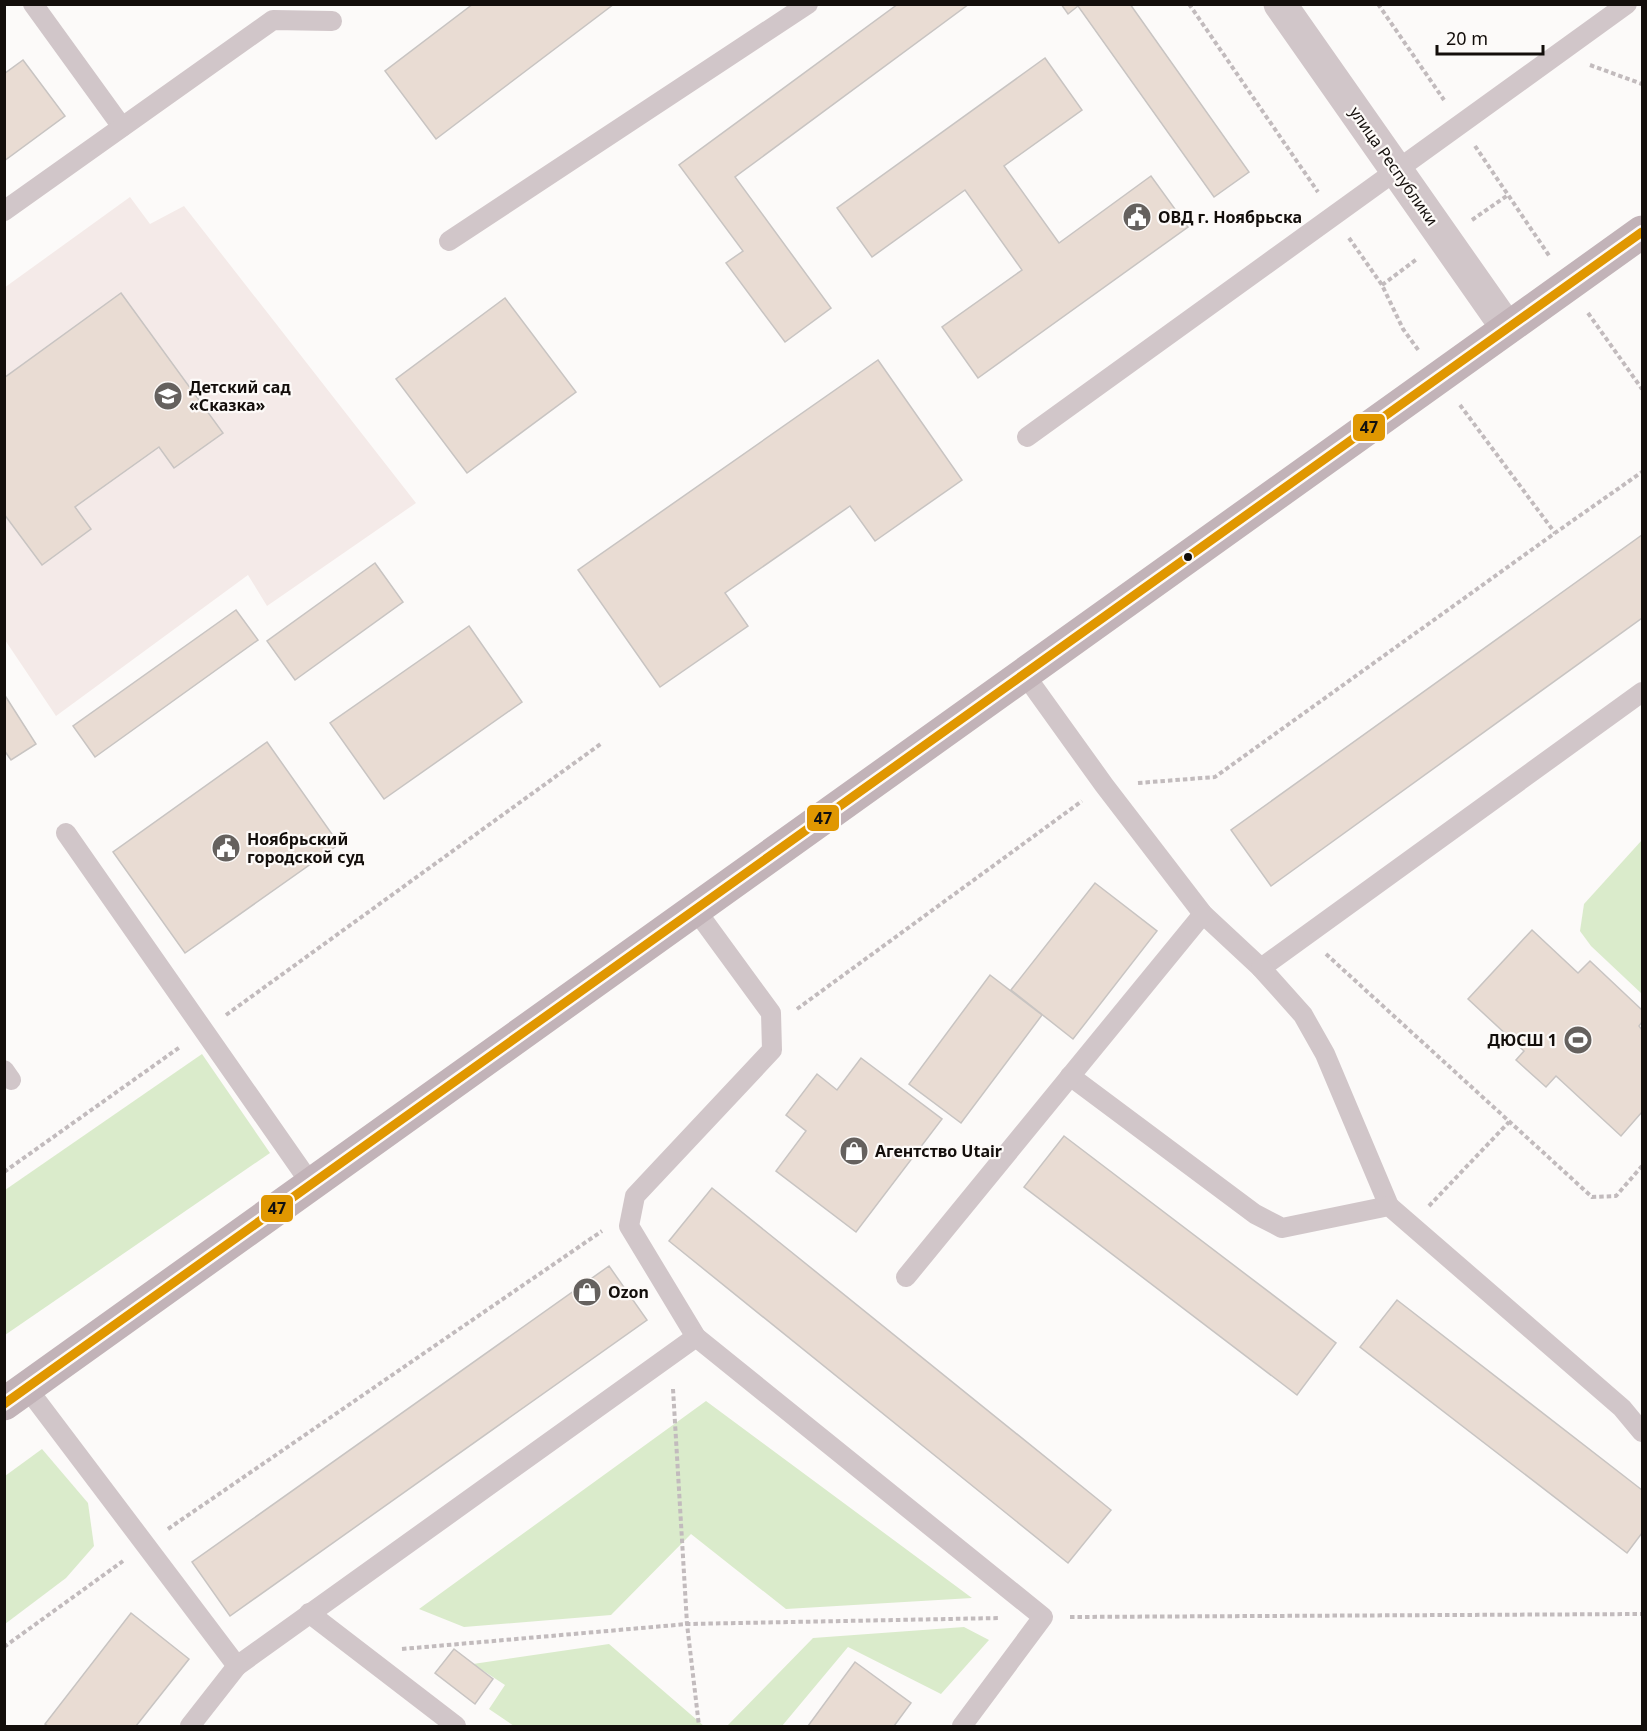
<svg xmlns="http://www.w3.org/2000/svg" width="1647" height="1731" viewBox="0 0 1647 1731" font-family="'Noto Sans',sans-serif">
<rect width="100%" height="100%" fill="#fcfaf9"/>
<polygon fill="#f4eae8" points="130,197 150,224 184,206 416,503 267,606 248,575 56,716 5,640 4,288"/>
<g fill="#daebcb">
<polygon points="1642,840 1642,994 1591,946 1580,931 1584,904"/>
<polygon points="202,1054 270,1153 5,1335 5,1190"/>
<polygon points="706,1401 972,1598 786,1609 691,1534 611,1615 464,1627 419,1609"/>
<polygon points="42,1449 88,1503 94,1546 66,1578 5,1624 5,1476"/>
<polygon points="964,1627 989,1640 941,1694 848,1647 782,1726 727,1726 813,1638"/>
<polygon points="609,1644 704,1726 514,1726 489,1709 505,1685 473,1664"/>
</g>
<g fill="#e9dcd3" stroke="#c8c4c2" stroke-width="1.5">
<polygon points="473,4 614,4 436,139 385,71"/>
<polygon points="898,4 969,4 735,177 831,308 785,342 726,263 743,251 679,165"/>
<polygon points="1061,4 1130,4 1249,172 1214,197 1078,6 1068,14"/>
<polygon points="1045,58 1082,110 1004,166 1059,243 1151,176 1188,227 978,378 942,327 1022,270 965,190 872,257 837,208"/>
<polygon points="23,60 65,116 4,161 4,74"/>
<polygon points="121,293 223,433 174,468 159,447 75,507 91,529 42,565 4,514 4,378"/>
<polygon points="505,298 576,392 467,473 396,379"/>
<polygon points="878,360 962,480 875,541 850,506 725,593 748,626 660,687 578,570"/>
<polygon points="1642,535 1642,618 1271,886 1231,830"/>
<polygon points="375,563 403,602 295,680 267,641"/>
<polygon points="236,610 258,640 95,757 73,726"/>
<polygon points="469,626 522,702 384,799 330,723"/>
<polygon points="4,694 36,744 11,760 4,750"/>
<polygon points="267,742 339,844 185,953 113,852"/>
<polygon points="1095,883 1157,931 1073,1039 1011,990"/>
<polygon points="1532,930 1578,973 1590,961 1642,1010 1642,1022 1639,1026 1642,1030 1642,1112 1621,1136 1556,1076 1546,1087 1516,1060 1524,1051 1468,999"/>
<polygon points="990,975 1042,1015 961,1123 909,1084"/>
<polygon points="861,1058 942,1119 856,1232 776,1171 806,1131 786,1115 817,1074 837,1090"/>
<polygon points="1064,1136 1336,1343 1297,1395 1024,1187"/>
<polygon points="712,1188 1111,1510 1068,1563 669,1241"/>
<polygon points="609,1266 647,1320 230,1616 192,1562"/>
<polygon points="1397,1300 1642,1490 1642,1533 1627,1553 1360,1347"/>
<polygon points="131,1613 189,1659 136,1726 48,1726 45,1724"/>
<polygon points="454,1649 493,1679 475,1704 435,1673"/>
<polygon points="855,1662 911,1703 894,1726 808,1726"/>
</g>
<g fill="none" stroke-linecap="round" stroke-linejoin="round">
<g stroke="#c2bbbd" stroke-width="4" stroke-dasharray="4.5 3" stroke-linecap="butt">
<polyline points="1189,4 1318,192"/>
<polyline points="1378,4 1444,100"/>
<polyline points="1590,65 1642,84"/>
<polyline points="1475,146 1550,257"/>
<polyline points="1472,220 1508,195"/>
<polyline points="1349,238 1382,285 1403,329 1419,351"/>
<polyline points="1382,285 1417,259"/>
<polyline points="1588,313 1642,389"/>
<polyline points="1460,405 1555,533"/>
<polyline points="1138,783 1215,777 1555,533 1642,472"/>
<polyline points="1326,954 1592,1197 1616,1196 1642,1166"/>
<polyline points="797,1009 1082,801"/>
<polyline points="226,1015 602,743"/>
<polyline points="4,1172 180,1047"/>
<polyline points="1429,1206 1509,1122"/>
<polyline points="673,1389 687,1624 699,1726"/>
<polyline points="168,1529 602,1231"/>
<polyline points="1070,1617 1642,1614"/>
<polyline points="4,1647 123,1561"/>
<polyline points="402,1649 687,1624 1000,1618"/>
</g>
<g stroke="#d1c6c9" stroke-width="20">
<polyline points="33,4 122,127"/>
<polyline points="4,211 273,20 332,21"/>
<polyline points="449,241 808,4"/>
<polyline points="1027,437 1627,4"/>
<polyline points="1025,675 1104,785 1203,914 1261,968 1642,692"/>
<polyline points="66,833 311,1184"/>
<polyline points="695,909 771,1013 772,1050 635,1196 629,1226 696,1337"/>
<polyline points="1261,968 1303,1015 1325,1054 1389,1206"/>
<polyline points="4,1070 11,1080"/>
<polyline points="1070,1076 1255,1214 1282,1228 1389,1206 1622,1408 1642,1432"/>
<polyline points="906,1277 1203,914"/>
<polyline points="27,1388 237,1666 696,1337 1043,1617 962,1726"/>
<polyline points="309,1613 456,1726"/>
<polyline points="190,1726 237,1666"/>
</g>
<polyline stroke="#d1c6c9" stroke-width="33" points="1280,4 1507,328"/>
<polyline stroke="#c2b3b8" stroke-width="33" points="4,1404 1642,232"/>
<g stroke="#fdfaf8" stroke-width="14">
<polyline id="bus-1" points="4,1404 1642,232"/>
</g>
<use href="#bus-1" stroke="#e09701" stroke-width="9"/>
</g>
<defs>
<g id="civic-disc" transform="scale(1.5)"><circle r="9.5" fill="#65615e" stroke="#fdfaf8"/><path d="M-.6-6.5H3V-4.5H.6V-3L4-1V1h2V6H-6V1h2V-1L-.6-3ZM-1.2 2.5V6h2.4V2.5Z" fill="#fff"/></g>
<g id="school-disc" transform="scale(1.5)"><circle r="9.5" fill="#65615e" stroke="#fdfaf8"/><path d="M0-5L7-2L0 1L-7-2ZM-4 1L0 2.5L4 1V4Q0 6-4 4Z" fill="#fff"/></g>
<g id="stadium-disc" transform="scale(1.5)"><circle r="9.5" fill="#65615e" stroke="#fdfaf8"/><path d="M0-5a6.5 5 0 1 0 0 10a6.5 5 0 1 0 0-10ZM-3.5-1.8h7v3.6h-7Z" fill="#fff"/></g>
<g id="shop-disc" transform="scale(1.5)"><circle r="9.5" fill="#65615e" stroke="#fdfaf8"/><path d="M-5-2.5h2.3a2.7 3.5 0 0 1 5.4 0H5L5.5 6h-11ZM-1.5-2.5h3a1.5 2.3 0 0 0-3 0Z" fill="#fff"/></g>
</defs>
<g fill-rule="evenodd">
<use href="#civic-disc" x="1137" y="217"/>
<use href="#school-disc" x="168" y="396"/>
<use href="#civic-disc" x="226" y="848"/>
<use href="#stadium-disc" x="1578" y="1040"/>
<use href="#shop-disc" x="854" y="1151"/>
<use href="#shop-disc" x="587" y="1292"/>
</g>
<circle fill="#130e0b" stroke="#fdfaf8" stroke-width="2" cx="1188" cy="557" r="5"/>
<g text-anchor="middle" stroke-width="4.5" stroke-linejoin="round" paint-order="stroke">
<g font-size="16" fill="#130e0b" stroke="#fdfaf8">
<text transform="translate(1394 166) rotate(55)" y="6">улица Республики</text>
</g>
<g font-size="16" font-weight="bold" fill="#130e0b" stroke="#fdfaf8" text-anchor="start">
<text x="1158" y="223">ОВД г. Ноябрьска</text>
<text x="189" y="393">Детский сад<tspan x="189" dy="18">«Сказка»</tspan></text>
<text x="247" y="845">Ноябрьский<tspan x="247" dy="18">городской суд</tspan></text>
<text x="1557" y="1046" text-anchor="end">ДЮСШ 1</text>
<text x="875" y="1157">Агентство Utair</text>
<text x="608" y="1298">Ozon</text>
</g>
</g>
<g stroke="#fdfaf8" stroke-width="2">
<rect x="1352" y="413" width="34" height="29" rx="6" fill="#e09701"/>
<rect x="806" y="804" width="34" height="28" rx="6" fill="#e09701"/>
<rect x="260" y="1194" width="34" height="29" rx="6" fill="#e09701"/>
</g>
<g font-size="16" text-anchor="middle" font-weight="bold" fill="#111">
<text x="1369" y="433">47</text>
<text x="823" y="824">47</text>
<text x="277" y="1214">47</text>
</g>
<rect width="1647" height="1731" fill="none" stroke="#130e0b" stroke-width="12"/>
<path d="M1437 45v9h106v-9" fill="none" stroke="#130e0b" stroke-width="3"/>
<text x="1446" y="45" font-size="18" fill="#130e0b" stroke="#fdfaf8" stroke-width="4.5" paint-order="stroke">20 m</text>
</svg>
